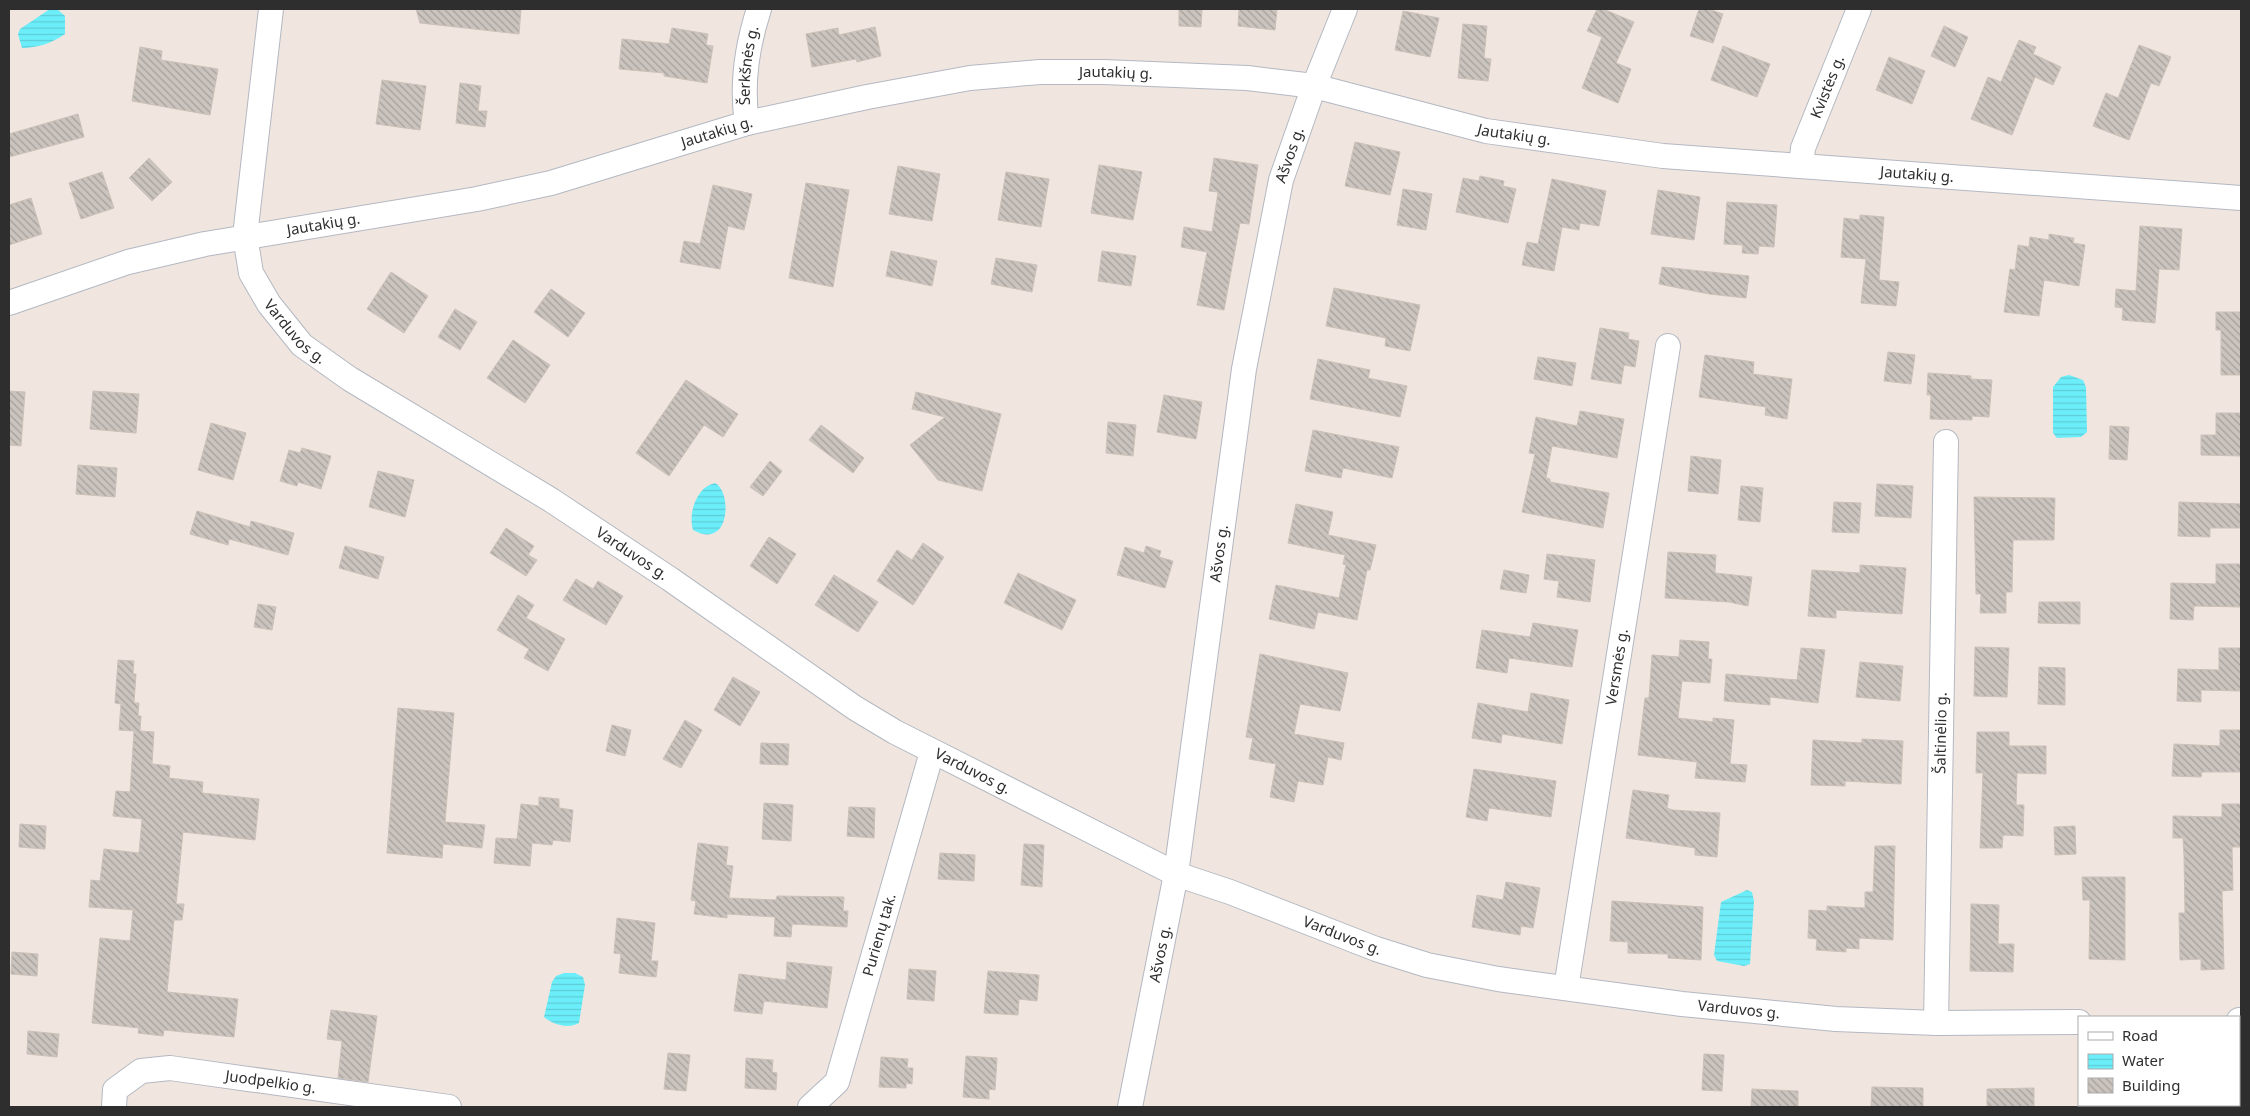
<svg xmlns="http://www.w3.org/2000/svg" width="2250" height="1116" viewBox="0 0 2250 1116" font-family="'Noto Sans',sans-serif">
<defs>
<pattern id="water-rules" width="6" height="5" patternUnits="userSpaceOnUse" patternTransform="scale(1.25)"><rect width="6" height="5" fill="#6beef9"/><path d="M0 2.5h6" fill="none" stroke="#5dccd6"/></pattern>
<pattern id="building-back-hatch" width="6" height="6" patternUnits="userSpaceOnUse" patternTransform="scale(1.25)"><rect width="6" height="6" fill="#cbc4be"/><path d="M-1 5l2 2M0 0l6 6M5-1l2 2" fill="none" stroke="#a5a09b"/></pattern>
</defs>
<rect width="100%" height="100%" fill="#f0e6df"/>
<g fill="url(#water-rules)">
<path d="M50 9H57L65 16V34C52 43 37 48 22 48L18 34 20 29Z"/>
<polygon points="2069,375 2083,380 2086,387 2087,432 2081,437 2057,438 2053,433 2053,387 2061,377"/>
<path d="M715 483C732 491 731 551 693 530 688 514 696 487 715 483Z"/>
<polygon points="1747,890 1752,892 1754,901 1750,964 1744,966 1717,961 1714,955 1721,902"/>
<path d="M564 973H575L583 977 585 985 579 1023C568 1029 554 1025 544 1017L552 982 556 976Z"/>
</g>
<g fill="url(#building-back-hatch)" stroke="#ccc1b8">
<polygon points="416,9 521,9 519,34 420,23"/>
<polygon points="1179,9 1202,9 1201,27 1179,26"/>
<polygon points="1239,9 1277,9 1275,30 1238,26"/>
<polygon points="1597,9 1603,9 1634,22 1616,63 1631,69 1618,103 1582,88 1602,37 1587,31"/>
<polygon points="1699,9 1708,9 1723,14 1713,43 1690,36"/>
<polygon points="1403,11 1439,18 1430,57 1395,50"/>
<polygon points="1463,24 1487,26 1484,58 1491,59 1488,81 1458,78"/>
<polygon points="1944,26 1968,37 1955,67 1931,56"/>
<polygon points="875,27 881,56 857,62 856,59 812,67 806,34 838,28 839,35"/>
<polygon points="672,28 708,34 706,45 713,46 707,83 664,76 664,73 619,69 622,39 669,44"/>
<polygon points="2019,40 2036,47 2033,54 2061,67 2053,85 2035,77 2012,135 1971,119 1988,77 2001,82"/>
<polygon points="2139,45 2171,57 2159,86 2151,83 2129,140 2093,126 2106,93 2118,98"/>
<polygon points="1723,46 1770,64 1757,97 1711,80"/>
<polygon points="140,47 162,51 161,60 218,69 210,115 132,101"/>
<polygon points="1889,57 1925,71 1912,104 1876,90"/>
<polygon points="382,80 426,86 420,130 376,124"/>
<polygon points="460,83 481,86 478,111 487,111 485,127 456,123"/>
<polygon points="78,114 84,137 9,157 9,134"/>
<polygon points="1355,142 1400,152 1390,195 1345,186"/>
<polygon points="149,158 172,182 152,201 129,178"/>
<polygon points="1214,158 1258,165 1249,224 1240,223 1224,310 1197,305 1207,252 1181,247 1184,227 1212,232 1218,192 1209,191"/>
<polygon points="1099,165 1142,172 1133,220 1091,213"/>
<polygon points="898,166 940,174 932,221 889,214"/>
<polygon points="102,172 114,208 81,219 69,183"/>
<polygon points="1006,172 1049,179 1041,227 998,220"/>
<polygon points="1480,176 1504,181 1503,186 1516,189 1508,223 1456,212 1463,178 1479,181"/>
<polygon points="1552,179 1606,191 1599,226 1580,223 1579,230 1562,227 1554,271 1522,265 1527,242 1538,244"/>
<polygon points="806,183 849,190 833,287 789,278"/>
<polygon points="713,185 752,194 744,230 728,226 720,269 680,262 684,241 700,244"/>
<polygon points="1403,189 1432,194 1426,230 1397,225"/>
<polygon points="1658,190 1700,197 1694,240 1651,234"/>
<polygon points="31,198 42,234 9,245 9,205"/>
<polygon points="1727,202 1777,205 1774,247 1759,246 1758,254 1742,253 1743,245 1724,244"/>
<polygon points="1860,215 1884,217 1879,280 1899,282 1896,306 1861,303 1866,259 1841,257 1844,218 1860,220"/>
<polygon points="2140,226 2182,229 2179,270 2159,269 2155,323 2122,320 2123,308 2115,307 2116,289 2136,291"/>
<polygon points="2049,234 2074,238 2073,243 2085,245 2079,286 2044,280 2039,316 2004,312 2010,269 2015,270 2018,245 2029,247 2030,237 2049,240"/>
<polygon points="891,251 937,261 932,286 886,276"/>
<polygon points="1102,251 1136,256 1131,286 1098,281"/>
<polygon points="996,258 1037,265 1032,292 991,284"/>
<polygon points="1662,267 1749,276 1746,298 1709,294 1659,284"/>
<polygon points="391,272 428,296 404,333 367,309"/>
<polygon points="1334,288 1420,305 1410,351 1385,346 1386,338 1326,326"/>
<polygon points="551,289 585,313 568,337 534,312"/>
<polygon points="455,309 477,322 460,350 438,337"/>
<polygon points="2216,312 2241,312 2241,375 2221,375 2221,330 2216,330"/>
<polygon points="1600,328 1629,333 1628,339 1639,341 1635,367 1624,365 1621,384 1591,379"/>
<polygon points="513,340 550,365 525,403 487,378"/>
<polygon points="1888,352 1915,355 1911,384 1884,381"/>
<polygon points="1705,355 1754,362 1753,374 1792,379 1787,419 1765,415 1766,407 1699,397"/>
<polygon points="1538,357 1576,363 1572,386 1534,379"/>
<polygon points="1318,359 1370,370 1368,378 1407,386 1400,417 1310,399"/>
<polygon points="1928,373 1971,376 1971,379 1992,380 1989,417 1972,416 1972,420 1930,419 1931,395 1927,395"/>
<polygon points="686,380 738,414 723,437 704,425 669,476 636,453"/>
<polygon points="9,391 25,392 21,446 9,445"/>
<polygon points="93,391 139,394 136,433 90,429"/>
<polygon points="916,392 1001,414 982,491 938,480 910,445 945,417 912,409"/>
<polygon points="1164,395 1202,402 1196,439 1157,432"/>
<polygon points="1580,411 1624,419 1617,458 1552,446 1546,478 1550,479 1550,482 1609,493 1603,528 1522,512 1535,454 1529,453 1536,417 1577,426"/>
<polygon points="2216,413 2241,413 2241,456 2201,455 2201,435 2216,435"/>
<polygon points="1108,422 1136,425 1133,456 1106,453"/>
<polygon points="211,423 246,433 233,480 198,470"/>
<polygon points="821,425 864,458 853,473 809,440"/>
<polygon points="2110,426 2129,427 2127,460 2109,459"/>
<polygon points="1313,430 1399,447 1392,478 1343,468 1341,478 1305,471"/>
<polygon points="302,448 331,456 321,489 298,482 297,486 280,481 289,450 300,453"/>
<polygon points="1691,456 1721,460 1718,494 1688,491"/>
<polygon points="770,461 782,471 763,496 750,487"/>
<polygon points="78,465 117,468 115,497 76,494"/>
<polygon points="378,471 414,480 405,517 369,507"/>
<polygon points="1877,484 1913,486 1911,518 1875,516"/>
<polygon points="1741,486 1763,488 1760,522 1738,520"/>
<polygon points="1974,497 2055,498 2054,540 2013,540 2012,592 2006,592 2006,613 1980,613 1981,594 1976,594"/>
<polygon points="1834,502 1861,503 1859,533 1832,532"/>
<polygon points="2179,502 2241,504 2241,528 2210,528 2210,537 2178,536"/>
<polygon points="1296,504 1333,512 1328,535 1376,545 1370,570 1367,570 1357,620 1318,612 1314,629 1269,619 1276,585 1339,598 1346,565 1343,564 1345,555 1288,543"/>
<polygon points="197,511 250,527 251,521 294,533 288,555 229,539 228,545 190,534"/>
<polygon points="506,528 534,546 528,555 537,560 526,576 490,553"/>
<polygon points="769,537 796,554 777,584 750,566"/>
<polygon points="923,543 944,557 913,605 877,581 897,550 912,560"/>
<polygon points="345,546 384,557 378,579 339,568"/>
<polygon points="1146,546 1161,551 1159,557 1173,561 1165,588 1117,575 1125,547 1144,553"/>
<polygon points="1668,552 1716,555 1715,573 1752,577 1748,606 1729,602 1665,598"/>
<polygon points="1547,554 1595,560 1590,602 1557,597 1559,581 1544,579"/>
<polygon points="2216,564 2241,564 2241,607 2194,606 2193,620 2170,619 2171,583 2216,584"/>
<polygon points="1860,565 1906,568 1902,614 1836,610 1836,618 1808,616 1812,570 1860,573"/>
<polygon points="1504,570 1529,575 1526,593 1500,589"/>
<polygon points="1018,573 1076,600 1062,630 1004,603"/>
<polygon points="834,575 878,602 858,632 815,605"/>
<polygon points="576,579 593,589 598,581 623,596 606,625 563,600"/>
<polygon points="518,595 534,605 526,618 565,639 548,671 524,658 529,649 497,630"/>
<polygon points="2039,602 2080,602 2080,624 2038,623"/>
<polygon points="258,604 276,607 272,630 254,627"/>
<polygon points="1533,623 1578,630 1572,667 1509,658 1507,673 1476,668 1482,630 1530,637"/>
<polygon points="1680,640 1709,642 1708,659 1712,659 1710,683 1682,681 1678,718 1713,722 1713,718 1734,720 1730,764 1747,765 1745,782 1695,778 1697,762 1638,755 1645,698 1649,698 1652,655 1679,657"/>
<polygon points="1975,647 2009,648 2007,697 1974,696"/>
<polygon points="1801,648 1825,650 1818,703 1770,697 1770,705 1724,701 1726,674 1797,680"/>
<polygon points="2219,648 2241,648 2241,691 2201,690 2201,702 2177,701 2178,669 2219,670"/>
<polygon points="1260,654 1348,673 1340,711 1300,704 1294,734 1344,743 1341,760 1328,757 1323,785 1298,781 1294,802 1270,797 1276,764 1249,759 1253,738 1246,737"/>
<polygon points="118,660 134,661 133,674 136,674 134,703 139,703 138,716 141,716 140,731 154,732 152,764 170,766 169,778 203,782 202,793 259,799 255,840 183,832 176,904 184,904 182,920 174,920 167,992 238,999 234,1037 164,1030 163,1036 138,1033 139,1028 92,1023 100,938 130,941 133,910 89,907 91,880 100,881 104,849 139,853 142,819 113,816 116,791 130,792 134,731 119,730 121,704 115,703"/>
<polygon points="1860,662 1903,666 1900,701 1856,697"/>
<polygon points="2039,667 2065,668 2065,705 2038,704"/>
<polygon points="733,677 760,692 740,726 714,710"/>
<polygon points="1531,693 1569,700 1562,744 1502,734 1501,743 1472,738 1478,703 1528,712"/>
<polygon points="398,708 454,713 445,822 485,825 482,848 443,844 442,858 387,853"/>
<polygon points="685,720 702,730 681,768 663,759"/>
<polygon points="612,725 631,730 625,756 606,751"/>
<polygon points="2220,730 2241,730 2241,772 2202,772 2201,777 2172,776 2174,744 2220,746"/>
<polygon points="1977,732 2009,732 2009,746 2046,746 2046,774 2017,773 2016,805 2024,805 2023,836 2003,835 2002,848 1980,848 1983,773 1976,773"/>
<polygon points="1862,739 1903,741 1901,784 1845,781 1845,786 1811,785 1813,740 1862,743"/>
<polygon points="761,743 789,744 788,765 760,764"/>
<polygon points="1474,769 1556,781 1551,817 1489,808 1487,821 1466,817"/>
<polygon points="1633,790 1669,795 1667,808 1673,810 1720,813 1717,857 1695,855 1695,848 1626,838"/>
<polygon points="539,797 559,799 559,808 573,810 570,842 553,840 552,845 532,843 530,866 494,863 496,838 517,839 521,804 539,806"/>
<polygon points="764,803 793,805 791,841 762,839"/>
<polygon points="2222,804 2241,804 2241,847 2232,847 2233,890 2222,891 2224,969 2201,970 2201,959 2180,960 2179,913 2185,913 2184,856 2183,838 2173,838 2173,816 2222,817"/>
<polygon points="849,807 875,808 874,838 847,836"/>
<polygon points="20,824 46,826 45,849 19,847"/>
<polygon points="2075,826 2076,854 2055,855 2054,827"/>
<polygon points="698,843 728,847 726,865 733,866 729,898 776,900 777,896 844,897 843,911 848,911 847,927 792,924 791,937 774,936 775,917 727,914 727,918 694,914 696,901 691,900"/>
<polygon points="1024,844 1044,845 1042,887 1021,885"/>
<polygon points="1875,846 1895,846 1893,940 1859,938 1859,949 1846,948 1846,952 1816,950 1817,939 1808,938 1809,910 1827,911 1827,906 1865,908 1865,892 1873,892"/>
<polygon points="940,853 975,855 974,881 938,879"/>
<polygon points="2082,877 2125,877 2125,960 2089,959 2090,900 2083,900"/>
<polygon points="1506,882 1540,888 1533,928 1521,926 1520,935 1472,927 1477,895 1503,900"/>
<polygon points="1612,901 1703,907 1701,960 1668,958 1668,954 1628,953 1628,942 1610,941"/>
<polygon points="1971,904 1999,905 1998,944 2014,944 2013,972 1970,971"/>
<polygon points="617,918 655,923 651,961 658,961 656,977 619,973 621,954 614,953"/>
<polygon points="12,952 38,954 37,976 11,974"/>
<polygon points="787,962 832,967 827,1008 764,1001 762,1014 734,1011 739,974 786,980"/>
<polygon points="909,969 936,971 934,1001 907,999"/>
<polygon points="988,971 1039,975 1037,1001 1019,999 1018,1015 984,1013"/>
<polygon points="331,1010 377,1016 368,1082 338,1078 342,1041 327,1039"/>
<polygon points="28,1031 59,1034 57,1057 27,1054"/>
<polygon points="668,1053 690,1055 686,1091 664,1089"/>
<polygon points="1704,1054 1724,1055 1722,1091 1702,1090"/>
<polygon points="966,1056 997,1058 995,1090 989,1089 989,1099 963,1097"/>
<polygon points="881,1057 908,1059 907,1068 913,1068 912,1084 906,1083 906,1088 879,1087"/>
<polygon points="746,1058 773,1060 772,1072 777,1073 776,1090 745,1088"/>
<polygon points="1872,1087 1923,1088 1923,1107 1871,1107"/>
<polygon points="2034,1088 2034,1107 1987,1107 1987,1089"/>
<polygon points="1752,1089 1798,1091 1798,1107 1751,1107"/>
</g>
<g fill="none" stroke-linecap="round" stroke-linejoin="round">
<g stroke="#b3b8c2" stroke-width="26">
<g id="street">
<path id="s1" d="M271 9 245 236 251 273 269 304 302 345 350 379 551 500 670 579 855 708 895 732 1176 874 1230 892 1376 949 1427 965 1498 979 1682 1004 1836 1019 1936 1023 2079 1022"/>
<path id="s2" d="M747 123C741 84 747 46 759 9"/>
<path id="s3" d="M1801 166 1803 148 1859 9"/>
<path id="s4" d="M9 303 128 262 205 244 477 199 551 183 747 123 867 97 970 78 1040 72H1104L1247 78 1314 86 1486 131 1663 156 2241 198"/>
<path id="s5" d="M1566 988 1668 346"/>
<polyline points="2239,1020 2241,1020"/>
<path id="s6" d="M1936 1023 1946 442"/>
<path id="s7" d="M114 1107 115 1090 141 1071 170 1068 449 1107"/>
<path id="s8" d="M810 1107 837 1082 932 752"/>
<path id="s9" d="M1130 1107 1176 874 1244 369 1281 180 1314 86 1345 9"/>
</g>
</g>
<use href="#street" stroke="#fff" stroke-width="24"/>
</g>
<g text-anchor="middle" stroke-width="4.5" stroke-linejoin="round" paint-order="stroke">
<g font-size="15" fill="#2e2e2e" stroke="#fff">
<text dy="5" stroke="none"><textPath href="#s2" startOffset="58">Šerkšnės g.</textPath></text>
<text dy="5" stroke="none"><textPath href="#s4" startOffset="1135">Jautakių g.</textPath></text>
<text dy="5" stroke="none"><textPath href="#s3" startOffset="84">Kvistės g.</textPath></text>
<text dy="5" stroke="none"><textPath href="#s4" startOffset="730">Jautakių g.</textPath></text>
<text dy="5" stroke="none"><textPath href="#s4" startOffset="1540">Jautakių g.</textPath></text>
<text dy="5" stroke="none"><textPath href="#s9" startOffset="966">Ašvos g.</textPath></text>
<text dy="5" stroke="none"><textPath href="#s4" startOffset="1945">Jautakių g.</textPath></text>
<text dy="5" stroke="none"><textPath href="#s4" startOffset="325">Jautakių g.</textPath></text>
<text dy="5" stroke="none"><textPath href="#s1" startOffset="340">Varduvos g.</textPath></text>
<text dy="5" stroke="none"><textPath href="#s9" startOffset="561">Ašvos g.</textPath></text>
<text dy="5" stroke="none"><textPath href="#s1" startOffset="745">Varduvos g.</textPath></text>
<text dy="5" stroke="none"><textPath href="#s5" startOffset="325">Versmės g.</textPath></text>
<text dy="5" stroke="none"><textPath href="#s6" startOffset="290">Šaltinėlio g.</textPath></text>
<text dy="5" stroke="none"><textPath href="#s1" startOffset="1150">Varduvos g.</textPath></text>
<text dy="5" stroke="none"><textPath href="#s8" startOffset="190">Purienų tak.</textPath></text>
<text dy="5" stroke="none"><textPath href="#s1" startOffset="1555">Varduvos g.</textPath></text>
<text dy="5" stroke="none"><textPath href="#s9" startOffset="156">Ašvos g.</textPath></text>
<text dy="5" stroke="none"><textPath href="#s1" startOffset="1960">Varduvos g.</textPath></text>
<text dy="5" stroke="none"><textPath href="#s7" startOffset="180">Juodpelkio g.</textPath></text>
</g>
</g>
<rect width="2250" height="1116" fill="none" stroke="#2e2e2e" stroke-width="20"/>
<rect x="2078" y="1016" width="162" height="90" fill="#ffffff" stroke="#ababab"/>
<rect x="2088" y="1032" width="25" height="8" fill="#ffffff" stroke="#ababab"/>
<text x="2122" y="1041" font-size="15" fill="#2e2e2e">Road</text>
<rect x="2088" y="1054" width="25" height="15" fill="url(#water-rules)" stroke="#ababab"/>
<text x="2122" y="1066" font-size="15" fill="#2e2e2e">Water</text>
<rect x="2088" y="1078" width="25" height="15" fill="url(#building-back-hatch)" stroke="#ababab"/>
<text x="2122" y="1091" font-size="15" fill="#2e2e2e">Building</text>
</svg>
